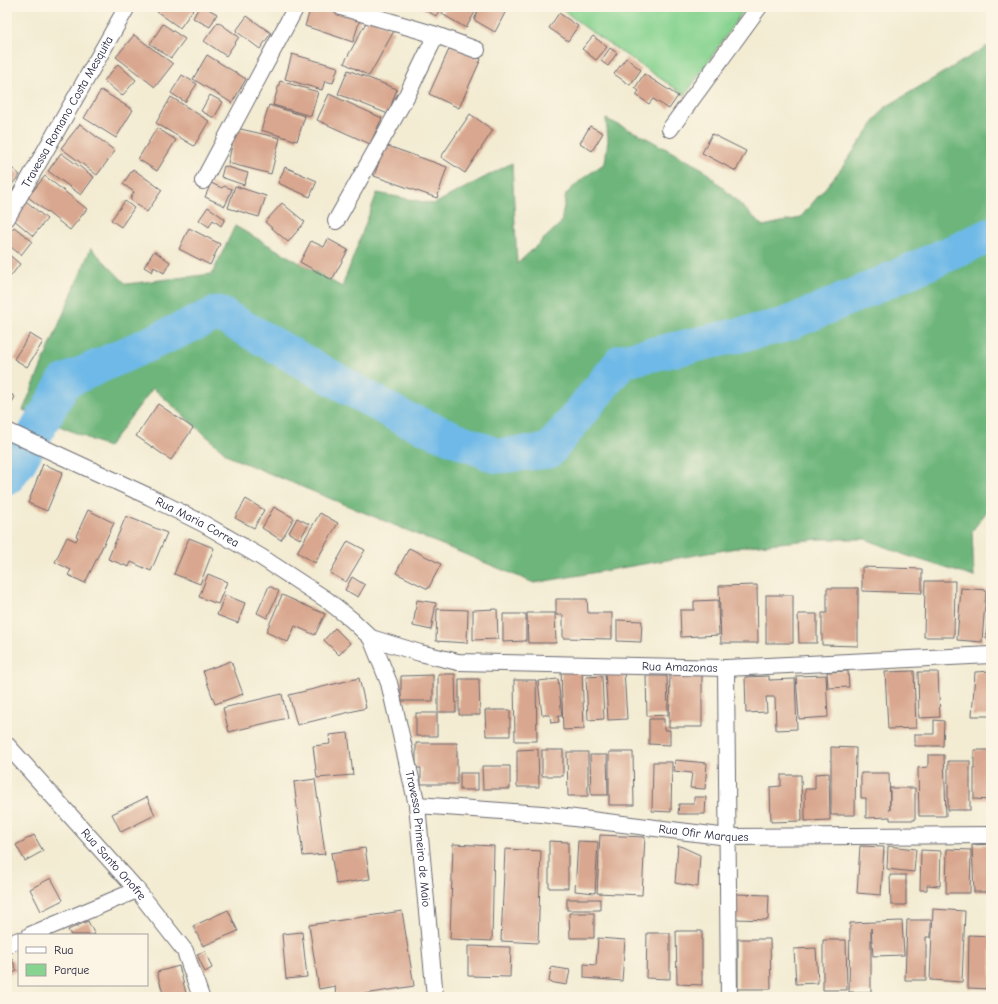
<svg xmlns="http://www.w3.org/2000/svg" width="998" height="1004" viewBox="0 0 998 1004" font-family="'Comic Neue',sans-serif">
<rect width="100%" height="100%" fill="#fcf5e5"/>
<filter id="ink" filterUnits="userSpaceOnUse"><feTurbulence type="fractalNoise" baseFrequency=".025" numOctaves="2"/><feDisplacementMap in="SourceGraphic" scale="8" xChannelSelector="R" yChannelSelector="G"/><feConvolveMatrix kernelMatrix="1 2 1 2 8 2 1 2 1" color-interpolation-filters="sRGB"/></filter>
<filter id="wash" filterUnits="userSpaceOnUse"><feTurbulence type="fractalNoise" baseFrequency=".012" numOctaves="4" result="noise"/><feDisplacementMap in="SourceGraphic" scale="16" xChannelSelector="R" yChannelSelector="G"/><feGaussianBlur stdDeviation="0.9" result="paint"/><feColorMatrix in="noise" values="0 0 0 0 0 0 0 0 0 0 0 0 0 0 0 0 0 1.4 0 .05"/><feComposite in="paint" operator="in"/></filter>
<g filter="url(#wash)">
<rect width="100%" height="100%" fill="#f3ecd3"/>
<polygon fill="#87d390" stroke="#547a66" points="561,7 746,7 685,95 593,33 560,8"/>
<polygon fill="#6db57a" stroke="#486c5a" points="991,44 991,506 972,531 974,577 905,555 866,539 820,539 748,546 534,583 230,457 153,388 108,447 23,410 91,248 126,284 212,274 235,226 342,287 377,193 434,204 512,163 517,264 561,223 566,194 582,179 605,163 608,140 606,119 641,135 703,169 763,226 800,218 841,169 884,108"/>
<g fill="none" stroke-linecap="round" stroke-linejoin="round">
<polyline stroke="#6eb9e7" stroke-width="35" points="7,478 19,462 64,382 218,313 401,417 497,456 549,451 622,361 785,325 865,291 991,235"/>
</g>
<g id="blocks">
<g fill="#d9a78f">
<polygon points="158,7 195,7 180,28 156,11"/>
<polygon points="199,7 205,7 217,14 210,27 193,18"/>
<polygon points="311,7 332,7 361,16 353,42 305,26"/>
<polygon points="420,7 441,7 436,16"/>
<polygon points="446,7 478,7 466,28 442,14"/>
<polygon points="480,7 508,7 495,32 474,20"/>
<polygon points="559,13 578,26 568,41 549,28"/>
<polygon points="247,16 271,33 260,49 236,31"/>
<polygon points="369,17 394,31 369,76 344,63"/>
<polygon points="218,22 239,37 226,56 204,41"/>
<polygon points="163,24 185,39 171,58 150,44"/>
<polygon points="134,35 173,64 155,87 116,57"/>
<polygon points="593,36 607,47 596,60 582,49"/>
<polygon points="451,45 481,59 459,108 429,94"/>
<polygon points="610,48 617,53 608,66 601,61"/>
<polygon points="292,54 338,67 333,83 325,81 322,90 285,79"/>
<polygon points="207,55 246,79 232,103 193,79"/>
<polygon points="626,58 641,70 630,85 614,74"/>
<polygon points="118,64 136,80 122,96 104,81"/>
<polygon points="348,70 397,89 388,114 338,94"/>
<polygon points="644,74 678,96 669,109 653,99 649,104 636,95 639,91 635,88"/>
<polygon points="182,75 197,84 185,102 171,93"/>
<polygon points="280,81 318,92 311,116 273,105"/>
<polygon points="101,90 133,110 116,138 84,118"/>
<polygon points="329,94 382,118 370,144 317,120"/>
<polygon points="210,95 223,102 214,118 201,111"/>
<polygon points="171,97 209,121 194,146 156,123"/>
<polygon points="269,105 305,116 297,141 261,130"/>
<polygon points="470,114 493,130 465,173 441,157"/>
<polygon points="80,124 115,151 97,175 61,148"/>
<polygon points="590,126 603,133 592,151 580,143"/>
<polygon points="157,128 176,140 157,171 138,159"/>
<polygon points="236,128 280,138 271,174 228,163"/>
<polygon points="712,134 746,151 736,171 702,153"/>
<polygon points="385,145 447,167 437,198 374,176"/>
<polygon points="61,153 94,177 81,195 48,171"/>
<polygon points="7,164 20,175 7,190"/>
<polygon points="224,166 248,173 244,185 221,177"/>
<polygon points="285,167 317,181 310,197 278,183"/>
<polygon points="133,169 162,190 147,212 130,199 134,192 123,184"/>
<polygon points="45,176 87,209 70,230 28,197"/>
<polygon points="211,183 222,188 224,186 232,189 225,206 205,197"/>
<polygon points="235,186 266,196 259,217 228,208"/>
<polygon points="26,201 47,219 33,236 12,218"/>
<polygon points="125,201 134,208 121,227 111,220"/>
<polygon points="282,203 305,222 288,242 265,222"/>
<polygon points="208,207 225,219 221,226 213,220 209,227 199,220"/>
<polygon points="14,227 32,241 21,255 7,244 7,236"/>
<polygon points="189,228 220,244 210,265 179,249"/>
<polygon points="328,239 348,250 332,280 300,262 311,241 324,247"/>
<polygon points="154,251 170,262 164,273 154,267 152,272 144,267"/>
<polygon points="7,253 20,264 11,276 7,273"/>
<polygon points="30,334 43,342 27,367 14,359"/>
<polygon points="7,392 15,397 7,411"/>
<polygon points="158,404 193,428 171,460 136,436"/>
<polygon points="43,464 63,472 47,511 28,503"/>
<polygon points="246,499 264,510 254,528 235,518"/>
<polygon points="274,507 294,518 281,540 262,528"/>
<polygon points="88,510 114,523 85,583 68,575 71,570 55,562 67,537 76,541 78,537 76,536"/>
<polygon points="320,513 338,523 315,563 297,552"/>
<polygon points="126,516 167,533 151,571 131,562 129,567 108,559"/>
<polygon points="297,518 309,524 300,539 289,533"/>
<polygon points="189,538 214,548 200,584 174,574"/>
<polygon points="348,541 365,550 346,582 330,573"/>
<polygon points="409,548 441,564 428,589 396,573"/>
<polygon points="862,567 922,569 922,593 862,591"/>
<polygon points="208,574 227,582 218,604 199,597"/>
<polygon points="352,577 365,585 358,597 345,590"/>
<polygon points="925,581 955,581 954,637 924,637"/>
<polygon points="757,585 758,643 721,643 719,586"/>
<polygon points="269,586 279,591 267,618 257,613"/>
<polygon points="827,588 858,588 858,646 822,645 822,613 827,613"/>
<polygon points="961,588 986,590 982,642 957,640"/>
<polygon points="225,595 245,603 238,623 217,615"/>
<polygon points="282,595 325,614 315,635 295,626 288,642 266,632"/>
<rect x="766" y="595" width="27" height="48"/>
<polygon points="556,599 587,599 588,613 612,613 612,639 563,638 563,615 556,615"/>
<polygon points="417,600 436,603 431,630 413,626"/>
<polygon points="718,600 719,635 681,637 680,610 694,610 694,601"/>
<polygon points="988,606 991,606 991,638 986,638"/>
<polygon points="437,609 468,610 467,643 436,641"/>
<polygon points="497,609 498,639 473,640 473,610"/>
<polygon points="527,613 555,613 556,643 528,643"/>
<polygon points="503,614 526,614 526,641 503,642"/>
<polygon points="798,614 817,614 817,643 799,643"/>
<polygon points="617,620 642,621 641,642 617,641"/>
<polygon points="335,628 350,643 339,655 324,640"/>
<polygon points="231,661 243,694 215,704 203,671"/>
<polygon points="582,669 584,729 563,730 561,670"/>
<polygon points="624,670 627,719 608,720 605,672"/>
<polygon points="670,670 702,671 702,727 669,727"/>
<polygon points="848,671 849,687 828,688 827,672"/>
<polygon points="914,671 916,728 888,729 885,672"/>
<polygon points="991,671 991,716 972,716 975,672"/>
<polygon points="918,672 938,672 940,717 919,718"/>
<polygon points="438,674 455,674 456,712 438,712"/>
<polygon points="433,675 433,701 401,701 401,676"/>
<polygon points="826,675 828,717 799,719 796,676"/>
<polygon points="602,676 604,719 588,720 586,677"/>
<polygon points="646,676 667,676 668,715 647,716"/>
<polygon points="769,676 769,680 795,679 797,729 776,730 775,697 766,697 767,712 746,713 745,677"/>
<polygon points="359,678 366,708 297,725 289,695"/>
<polygon points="459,679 479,679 480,715 459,715"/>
<polygon points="558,679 562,716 558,716 559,722 551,723 550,715 542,715 538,681"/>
<polygon points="514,680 536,680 537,741 515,741"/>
<polygon points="282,694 287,718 229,732 223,708"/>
<polygon points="485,710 510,710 510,736 486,736"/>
<rect x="416" y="713" width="21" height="23"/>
<polygon points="649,719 664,719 664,730 670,730 670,745 649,744"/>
<polygon points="934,720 944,721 943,746 915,746 915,734 934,734"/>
<polygon points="348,733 353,775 317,778 313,746 330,744 329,735"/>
<polygon points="416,743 457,743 457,784 421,784 421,768 416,768"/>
<polygon points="831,747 856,748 855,815 831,815"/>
<polygon points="538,749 539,787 517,787 517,750"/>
<rect x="542" y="750" width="21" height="26"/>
<polygon points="974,750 991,750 991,800 974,799"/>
<polygon points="567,752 588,752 588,796 568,796"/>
<polygon points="609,752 633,752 634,805 609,805"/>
<polygon points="590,755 607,755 608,795 591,795"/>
<polygon points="928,755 944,755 946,816 919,816 918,768 928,767"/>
<polygon points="675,760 707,763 705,789 690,788 692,773 674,771"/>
<rect x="948" y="761" width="22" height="49"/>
<polygon points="653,762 672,762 671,812 652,811"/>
<polygon points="482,766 510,766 510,789 483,789"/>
<rect x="460" y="773" width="18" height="17"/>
<polygon points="829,773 830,820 805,821 805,789 815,789 815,774"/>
<polygon points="861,773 889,773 890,810 890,788 915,788 915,820 890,820 890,817 866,818 866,798 861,798"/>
<polygon points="781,775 801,775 802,821 771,822 770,787 781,786"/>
<polygon points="315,779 325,854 303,856 294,782"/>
<polygon points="147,797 155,815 121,832 112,814"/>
<polygon points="694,797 706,797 705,814 678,814 679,804 694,804"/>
<polygon points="34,835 43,851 25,861 16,845"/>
<polygon points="600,835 645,837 642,895 597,893"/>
<polygon points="549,841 568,842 568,888 549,888"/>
<polygon points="578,841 598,842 595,893 575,891"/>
<polygon points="453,844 494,846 492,941 450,939"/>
<polygon points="991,844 991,892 974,892 972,845"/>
<polygon points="678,845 700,855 698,887 675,883"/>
<polygon points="860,846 884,847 881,895 857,893"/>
<polygon points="888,846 916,849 914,872 887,869"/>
<polygon points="365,848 370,879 336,884 331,853"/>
<polygon points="505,849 541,851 538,943 501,941"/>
<polygon points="947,849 971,850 970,893 946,893"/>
<polygon points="921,850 941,851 940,886 927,885 927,890 920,890"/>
<polygon points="890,875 906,875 906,905 891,905"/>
<polygon points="51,878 63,900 41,911 30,889"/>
<polygon points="736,894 769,895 768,920 735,919"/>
<rect x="567" y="899" width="33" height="11"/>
<polygon points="933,909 965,911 962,982 930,980"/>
<polygon points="228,910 238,931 203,946 193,926"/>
<polygon points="402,911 414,986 347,997 336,997 335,986 319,989 309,925"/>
<polygon points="569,913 594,913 594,938 570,938"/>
<polygon points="907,920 931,920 931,937 926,937 926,980 905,980"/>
<polygon points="88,921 95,935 71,935 68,930"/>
<polygon points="902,921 904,955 873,956 871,928 871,992 849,992 850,923"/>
<polygon points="676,931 702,931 702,985 677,984"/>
<polygon points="302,932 307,977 286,979 282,934"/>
<polygon points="647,933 670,933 670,979 646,978"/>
<polygon points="969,935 991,936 991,989 968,988"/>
<polygon points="598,938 625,940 622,981 584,978 584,964 596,965"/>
<polygon points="738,939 770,939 771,989 738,989"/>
<polygon points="823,940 846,940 847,990 823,990"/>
<polygon points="468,946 511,947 510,977 468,976"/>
<polygon points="816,948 818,983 796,984 794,949"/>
<polygon points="205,951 212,968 205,972 197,954"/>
<polygon points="12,959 17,971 7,975 7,961"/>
<polygon points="179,966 187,997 164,997 157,972"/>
<polygon points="551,967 570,970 567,985 549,982"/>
</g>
</g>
</g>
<g filter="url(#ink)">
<use href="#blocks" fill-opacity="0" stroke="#6b6970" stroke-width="1"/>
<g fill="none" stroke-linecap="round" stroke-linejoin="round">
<g stroke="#6b6970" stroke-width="18">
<g id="minor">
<polyline points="341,7 436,35 477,50"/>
<polyline points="670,129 759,7"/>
<polyline points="203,181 296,7"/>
<path id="s1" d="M7 218 127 7"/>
<polyline points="336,221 407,95 436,35"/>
<path id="s2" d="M7 431 150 497 204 524 261 557 327 600 352 620 371 638 389 683 417 805 435 997"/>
<path id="s3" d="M371 638 420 653 458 662 726 668 991 655"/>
<polyline points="726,668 729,997"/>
<path id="s4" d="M7 745 137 890 185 951 201 997"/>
<path id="s5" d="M417 805 542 814 728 837 991 835"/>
<polyline points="30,935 137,890"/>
<polyline points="7,945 19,940"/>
</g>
</g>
<use href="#minor" stroke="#fff" stroke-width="16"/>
</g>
</g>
<g text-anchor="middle" stroke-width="3.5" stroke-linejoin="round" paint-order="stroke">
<g font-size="12" fill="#22223b" stroke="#fcf5e5">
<text dy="4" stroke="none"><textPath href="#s1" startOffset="122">Travessa Romano Costa Mesquita</textPath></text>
<text dy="4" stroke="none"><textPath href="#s2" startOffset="211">Rua Maria Correa</textPath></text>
<text dy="4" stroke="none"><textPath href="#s3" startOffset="312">Rua Amazonas</textPath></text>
<text dy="4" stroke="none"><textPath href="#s5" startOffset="288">Rua Ofir Marques</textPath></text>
<text dy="4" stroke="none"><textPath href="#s2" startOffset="628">Travessa Primeiro de Maio</textPath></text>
<text dy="4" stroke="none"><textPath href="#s4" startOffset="160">Rua Santo Onofre</textPath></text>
</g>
</g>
<rect width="998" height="1004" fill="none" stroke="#fcf5e5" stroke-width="24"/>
<rect x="18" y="934" width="130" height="52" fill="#fcf5e5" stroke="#a5a1a1"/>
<rect x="26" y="947" width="20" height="6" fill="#ffffff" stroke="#a5a1a1"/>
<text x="54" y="954" font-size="12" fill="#22223b">Rua</text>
<rect x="26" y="964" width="20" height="12" fill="#87d390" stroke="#a5a1a1"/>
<text x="54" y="974" font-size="12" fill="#22223b">Parque</text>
</svg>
